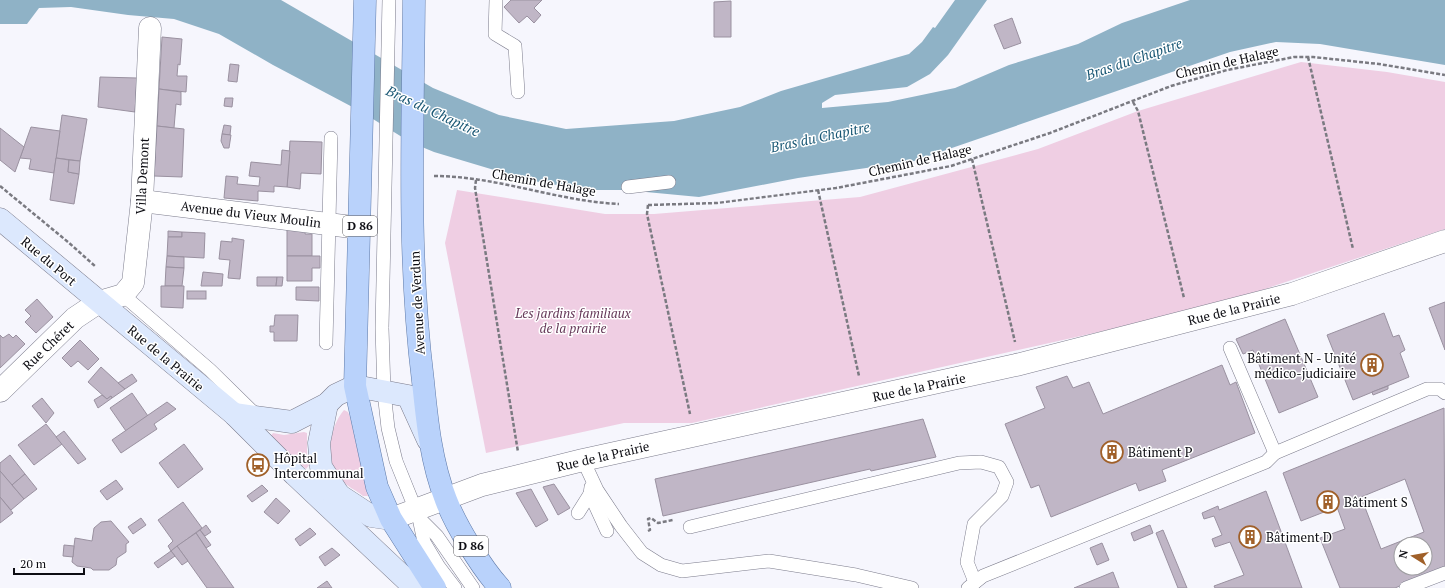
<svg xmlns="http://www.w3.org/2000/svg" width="1445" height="588" viewBox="0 0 1445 588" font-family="'PT Serif',serif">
<rect width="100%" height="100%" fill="#f6f6fd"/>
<g fill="#efcee3">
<polygon points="1301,62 1387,72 1445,82 1445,229 1217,305 1188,312 692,423 624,423 486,453 445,243 457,190 605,214 654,214 860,197 1038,149 1138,111"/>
<path d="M344 410 348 412 350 417 368 496H363C356 490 346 486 340 479 324 460 329 428 344 410Z"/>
<polygon points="304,432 307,433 307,455 310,464 306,469 270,437 273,433 284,435"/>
</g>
<polygon fill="#8fb2c6" points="0,0 281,0 433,88 499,115 566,129 674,121 740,107 781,91 909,54 922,42 933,27 935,28 955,0 987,0 948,55 930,74 907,87 835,95 822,103 822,108 888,102 955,88 1009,65 1078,44 1122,23 1190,0 1445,0 1445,65 1320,44 1276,42 1230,52 914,161 798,178 699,197 625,190 586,190 528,180 434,152 410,142 360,111 273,65 219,34 174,19 128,15 71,7 39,8 27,24 0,24"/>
<g fill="#c0b6c6" stroke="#9a91a0" fill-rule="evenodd">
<polygon points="511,0 542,0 534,8 541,15 534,23 527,16 519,23 504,7"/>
<polygon points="731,1 731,37 714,37 714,2"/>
<polygon points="1012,18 1021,43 1004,49 994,25"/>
<polygon points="162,37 182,39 180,65 178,64 177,76 187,76 186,92 159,89"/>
<polygon points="230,64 239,65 237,82 228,81"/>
<polygon points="100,77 137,78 135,112 98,107"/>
<polygon points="159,89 181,92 181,105 176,104 174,128 157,126"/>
<polygon points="225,98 233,98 232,107 224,106"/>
<polygon points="62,115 87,119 80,161 56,158"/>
<polygon points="224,125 231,126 230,135 222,134"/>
<polygon points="157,126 184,129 182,177 154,176"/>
<polygon points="31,127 60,131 54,173 29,169 31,159 20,158"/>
<polygon points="0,128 24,147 15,172 0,160"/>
<polygon points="222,134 231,135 229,148 224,148 221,141"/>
<polygon points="290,141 322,142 321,174 301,173 300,189 287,187"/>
<polygon points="282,150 290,151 287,187 274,186 274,192 258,191 258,201 224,198 226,176 238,177 237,184 259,186 260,177 249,176 251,162 281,165"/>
<polygon points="56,158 69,160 68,172 79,174 74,204 50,200"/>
<polygon points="69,160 80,161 79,174 68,172"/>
<polygon points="287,224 306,226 305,234 312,234 312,256 287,256"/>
<polygon points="168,231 182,232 182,237 168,237"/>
<polygon points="182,232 205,233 204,258 167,256 168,237 182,237"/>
<polygon points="232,238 244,240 240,279 228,278 230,260 219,259 221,241 232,242"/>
<polygon points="167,256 184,257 184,268 166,267"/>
<polygon points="287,256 320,256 320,268 312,268 312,281 287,281"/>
<polygon points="166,267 184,268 182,286 165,286"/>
<polygon points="203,272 223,274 222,286 201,286"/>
<polygon points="257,277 277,277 276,286 257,286"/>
<polygon points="277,277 283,277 282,286 276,286"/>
<polygon points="161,286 184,286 183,308 161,307"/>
<polygon points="296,287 319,287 319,301 296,300"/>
<rect x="187" y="291" width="19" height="8"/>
<polygon points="37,299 53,317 36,333 25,322 31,316 25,310"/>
<polygon points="1445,302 1445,350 1429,308"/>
<polygon points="1384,313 1393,337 1399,335 1405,350 1400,353 1409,377 1353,400 1327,335"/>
<polygon points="275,315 298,315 297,341 274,341 274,332 270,332 270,326 274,326"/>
<polygon points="1285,319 1318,397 1279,413 1253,350 1243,354 1236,339"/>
<polygon points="9,334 13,338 16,335 25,344 0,368 0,335 3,338"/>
<polygon points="80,340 99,359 88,370 78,361 71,367 62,358"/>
<polygon points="1222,365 1230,385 1236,382 1255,433 1162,470 1166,481 1139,491 1136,483 1051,517 1039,485 1031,488 1005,424 1045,408 1036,387 1067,376 1073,388 1089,382 1103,414"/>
<polygon points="101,367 125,389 112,398 111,396 107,399 88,382"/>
<polygon points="132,374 137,381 125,389 118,383"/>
<polygon points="1388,386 1388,389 1373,395 1372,392"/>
<polygon points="132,393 148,416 126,431 110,408"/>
<polygon points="102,395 107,399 111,396 112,398 98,408 94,400"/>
<polygon points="42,398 54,413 46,423 32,406"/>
<polygon points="167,402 176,409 154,424 157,429 121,453 112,440"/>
<path d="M1444 408 1445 567 1395 588H1340L1320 538 1345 529 1337 507 1301 521 1283 473ZM1405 479 1424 532 1381 549 1361 497ZM1401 544H1425V568H1401Z"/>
<polygon points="923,419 936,457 871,471 870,469 663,516 655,479"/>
<polygon points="46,424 62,444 34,465 18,445"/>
<polygon points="64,431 86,459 78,464 56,437"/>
<polygon points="184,444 203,469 178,488 159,463"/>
<polygon points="10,455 25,474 12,485 0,471 0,463"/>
<polygon points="0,471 24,499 11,510 0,497"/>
<polygon points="25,474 37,489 24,499 12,485"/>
<polygon points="116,480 123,489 107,500 100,491"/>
<polygon points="554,484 570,508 558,515 543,487"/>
<polygon points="262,485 268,491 252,502 247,496"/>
<polygon points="531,489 548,520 536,527 516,493"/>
<polygon points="1266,491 1302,588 1215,588 1214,586 1244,575 1230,542 1215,547 1212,539 1222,535 1214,516 1204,519 1202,513 1218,506 1219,510"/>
<polygon points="0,497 13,513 0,523"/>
<polygon points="276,498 290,511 278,524 264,512"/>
<polygon points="183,502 202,528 171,551 168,546 173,541 158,520"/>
<polygon points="141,518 146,525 133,534 128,527"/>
<polygon points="111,521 129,542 126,544 126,552 117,558 116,565 109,570 93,570 91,568 77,566 72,562 75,538 92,541 94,528 101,522"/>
<polygon points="206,525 211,532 205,536 200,530"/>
<polygon points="1150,525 1153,533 1134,541 1131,533"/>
<polygon points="310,528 316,534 300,546 295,539"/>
<polygon points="200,530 211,545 206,548 196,533"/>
<polygon points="1163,530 1187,588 1178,588 1156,533"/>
<polygon points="196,533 206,548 234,588 207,588 177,546"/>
<polygon points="1102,543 1109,560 1097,565 1090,548"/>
<polygon points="64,545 74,546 73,557 63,556"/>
<polygon points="177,546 188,561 182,565 171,551"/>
<polygon points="332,548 340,555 325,566 319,557"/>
<polygon points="171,551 175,556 158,568 154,563"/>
<polygon points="1113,572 1119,588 1074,588"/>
<polygon points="327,581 332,588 317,588"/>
</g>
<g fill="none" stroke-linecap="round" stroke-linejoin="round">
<g stroke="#7c7c8c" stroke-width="14">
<g id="lane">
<polyline points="389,0 382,328 384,392 388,428 396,461 419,518 424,542 439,567 455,588"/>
<polyline points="496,0 495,34 515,46 518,92"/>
<polyline points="628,187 669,182"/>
<polyline points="123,295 210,370 258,417"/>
<polyline points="326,343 331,138"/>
<polyline points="1230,348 1275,453"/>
<polyline points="583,460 597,490 621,526 642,553 661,565 682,571 769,561 856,575 912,588"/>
<polyline points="591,487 590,494 607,531"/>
<polyline points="578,513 590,494"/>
<polyline points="419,518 437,536 473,588"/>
<polyline points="690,527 959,463 981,462 999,467 1007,482 1002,496 974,524 967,562 975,582"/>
<polyline points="968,588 983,576 1266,462 1275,453 1427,389 1440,389 1445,393"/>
<polyline points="1406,588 1445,573"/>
</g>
</g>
<g stroke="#7c7c8c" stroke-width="23">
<g id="street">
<polyline points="142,201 360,228"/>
<polyline points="0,391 75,318 99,302 123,295 133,283 142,201 150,28"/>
<polyline points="391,519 482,485 583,460 1016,365 1292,294 1445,241"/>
</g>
</g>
<g stroke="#7c7c8c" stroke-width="23">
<g id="secondary">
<polyline points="0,219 234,414 295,475 415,588"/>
<polyline points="327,404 319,443 321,467 339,495"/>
<polyline points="234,414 292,422 327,404 336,395 355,386 408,396 428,440"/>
<polyline points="311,482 339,495 371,516 391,519"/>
</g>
</g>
<g stroke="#5f7aa8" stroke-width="23">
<g id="primary">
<polyline points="365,0 355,386 377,487 391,519 435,588"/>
<path d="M414 0C413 127 407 254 423 381 427 421 431 462 446 500 456 526 481 567 500 588"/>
</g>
</g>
<g stroke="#7a7a81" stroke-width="2.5" stroke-dasharray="4 2" stroke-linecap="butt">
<polyline points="1308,57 1353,249"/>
<polyline points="1133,102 1138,111 1184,298"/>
<polyline points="972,159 1015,342"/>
<path d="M434 176C497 176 556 201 619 204"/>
<polyline points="476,180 475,188 518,452"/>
<polyline points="0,186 68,242 96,267"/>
<polyline points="818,190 859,376"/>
<polyline points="648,205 717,203 836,188 951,166 1050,133 1171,86 1227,70 1294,57 1313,57 1379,64 1445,75"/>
<polyline points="648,205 647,214 690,414"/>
<polyline points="648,531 650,530 648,519 651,518 658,523 673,520"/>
</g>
<use href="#lane" stroke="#fff" stroke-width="13"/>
<use href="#street" stroke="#fff" stroke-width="22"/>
<use href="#secondary" stroke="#dce8fd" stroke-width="22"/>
<use href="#primary" stroke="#b9d2fb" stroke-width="22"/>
</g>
<defs>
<g id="building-ring" transform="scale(1.15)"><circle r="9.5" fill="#fff" stroke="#a06029" stroke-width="1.5"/><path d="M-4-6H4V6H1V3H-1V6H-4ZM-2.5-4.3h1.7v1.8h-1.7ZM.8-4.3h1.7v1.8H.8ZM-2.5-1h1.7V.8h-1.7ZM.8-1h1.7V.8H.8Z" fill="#a06029"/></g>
<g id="bus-ring" transform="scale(1.15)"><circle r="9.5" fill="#fff" stroke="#a06029" stroke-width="1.5"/><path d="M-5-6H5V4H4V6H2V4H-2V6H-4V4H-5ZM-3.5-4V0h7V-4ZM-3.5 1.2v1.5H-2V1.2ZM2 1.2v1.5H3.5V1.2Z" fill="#a06029"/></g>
</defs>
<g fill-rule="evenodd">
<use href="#building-ring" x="1372" y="365"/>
<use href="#building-ring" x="1112" y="452"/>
<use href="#bus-ring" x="258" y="465"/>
<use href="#building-ring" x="1328" y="502"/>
<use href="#building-ring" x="1250" y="537"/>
</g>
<g text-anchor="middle" stroke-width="3" stroke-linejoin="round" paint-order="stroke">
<g fill="#fff" stroke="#56565a" stroke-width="1">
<rect x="343" y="216" width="34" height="20" rx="3"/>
<rect x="454" y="536" width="34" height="20" rx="3"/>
</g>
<g font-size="12" font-weight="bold" fill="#0d0d13">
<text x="360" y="230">D 86</text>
<text x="471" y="550">D 86</text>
</g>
<g font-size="13" fill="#0d0d13" stroke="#fff">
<text transform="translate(1227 62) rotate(-13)" y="5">Chemin de Halage</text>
<text transform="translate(920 160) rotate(-13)" y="5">Chemin de Halage</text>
<text transform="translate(142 176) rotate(-87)" y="5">Villa Demont</text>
<text transform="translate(544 182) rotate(10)" y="5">Chemin de Halage</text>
<text transform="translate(251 214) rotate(7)" y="5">Avenue du Vieux Moulin</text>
<text transform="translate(49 261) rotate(40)" y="5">Rue du Port</text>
<text transform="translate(417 303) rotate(-93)" y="5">Avenue de Verdun</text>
<text transform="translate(1234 309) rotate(-14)" y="5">Rue de la Prairie</text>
<text transform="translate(48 345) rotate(-44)" y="5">Rue Chéret</text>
<text transform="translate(166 358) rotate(40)" y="5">Rue de la Prairie</text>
<text transform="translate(919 387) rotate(-12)" y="5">Rue de la Prairie</text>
<text transform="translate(603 456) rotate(-13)" y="5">Rue de la Prairie</text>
</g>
<g font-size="13" font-style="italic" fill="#663959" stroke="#fff">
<text x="573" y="318">Les jardins familiaux<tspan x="573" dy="15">de la prairie</tspan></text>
</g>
<g font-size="13" fill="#0d0d13" stroke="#fff" text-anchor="start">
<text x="1356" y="363" text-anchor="end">Bâtiment N - Unité<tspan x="1356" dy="15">médico-judiciaire</tspan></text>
<text x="1128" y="457">Bâtiment P</text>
<text x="274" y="463">Hôpital<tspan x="274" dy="15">Intercommunal</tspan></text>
<text x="1344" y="507">Bâtiment S</text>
<text x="1266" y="542">Bâtiment D</text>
</g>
<g font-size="14" font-style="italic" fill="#195774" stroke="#fff">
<text transform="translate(1134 59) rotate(-19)" y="5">Bras du Chapitre</text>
<text transform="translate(433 111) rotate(25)" y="5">Bras du Chapitre</text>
<text transform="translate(820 137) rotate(-12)" y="5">Bras du Chapitre</text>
</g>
</g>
<g transform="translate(1413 556) rotate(281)"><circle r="19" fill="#ffffff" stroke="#9e9ea1"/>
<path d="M0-3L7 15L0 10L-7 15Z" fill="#a06029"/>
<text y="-6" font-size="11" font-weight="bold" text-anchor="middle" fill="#0d0d13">N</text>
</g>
<path d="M14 568v6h70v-6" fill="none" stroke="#0d0d13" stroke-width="2"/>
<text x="20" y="568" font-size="12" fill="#0d0d13" stroke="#ffffff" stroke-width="3" paint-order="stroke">20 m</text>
</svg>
